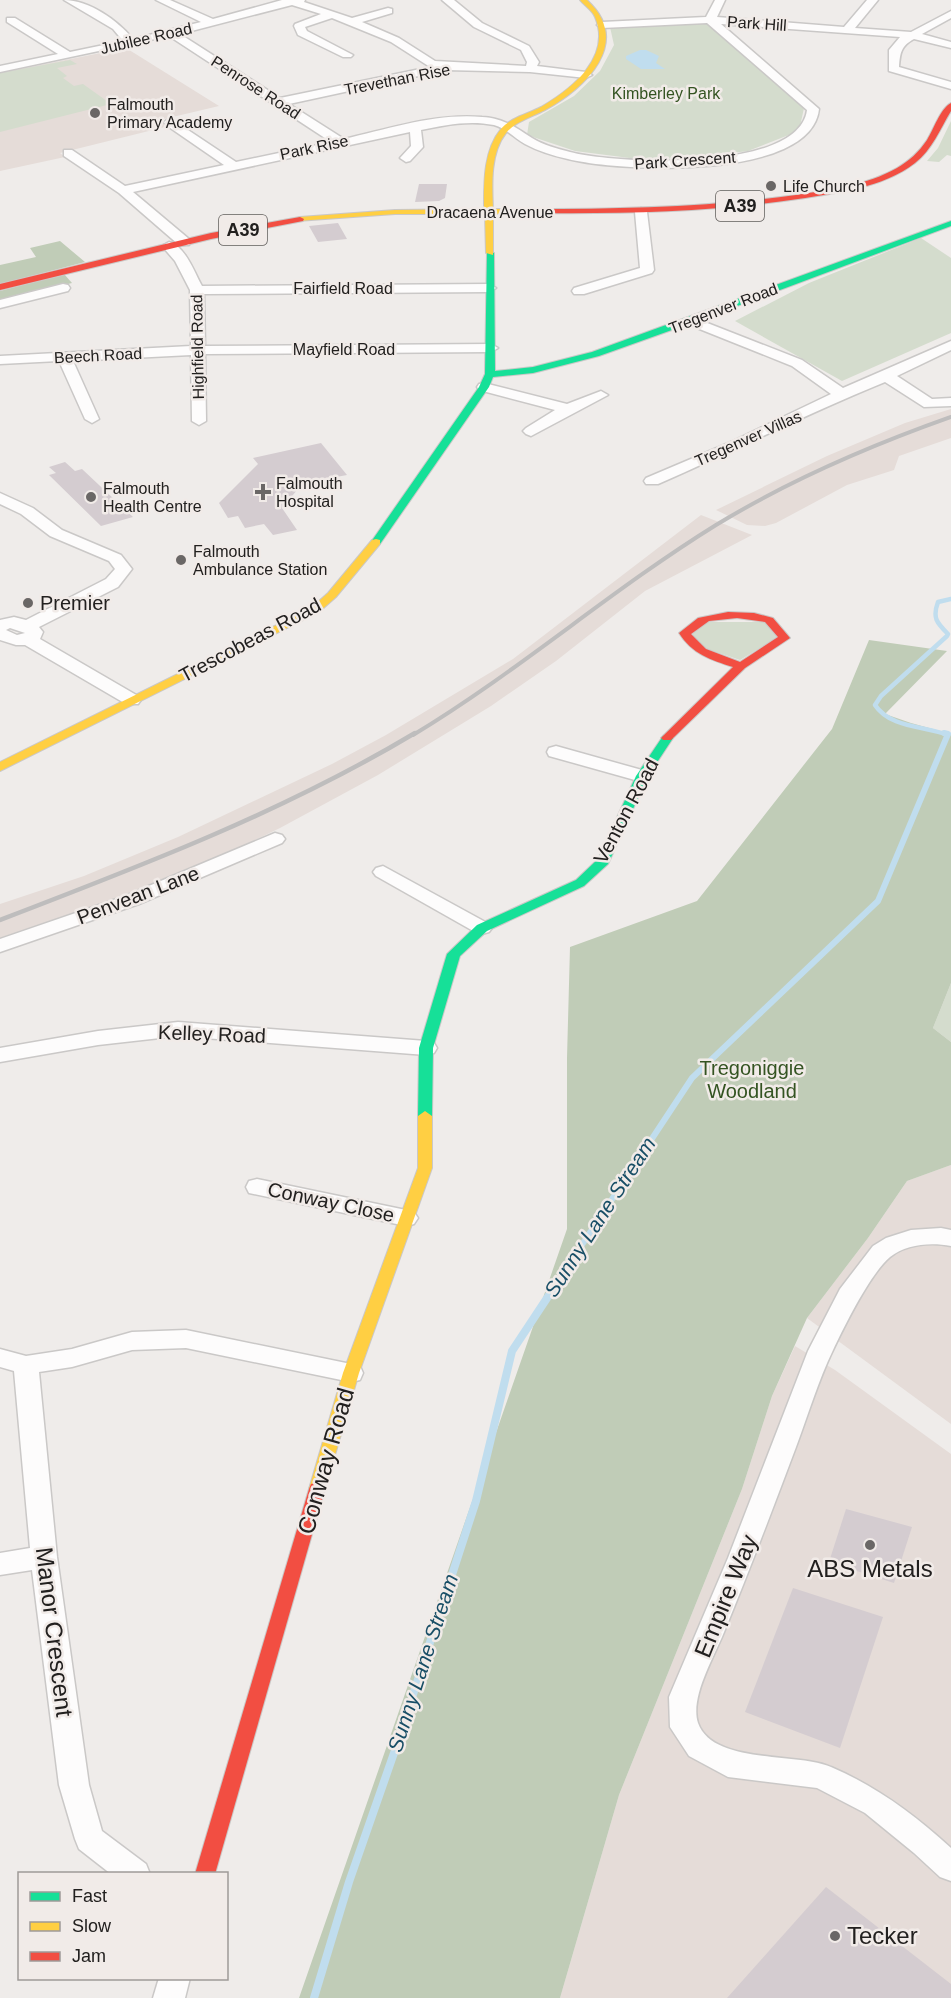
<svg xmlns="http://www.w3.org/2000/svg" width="951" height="1998" viewBox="0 0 951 1998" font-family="Helvetica,sans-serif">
<rect width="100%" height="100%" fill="#efecea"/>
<g fill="#e5dcd8">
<polygon points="126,48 219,106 160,120 169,126 60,153 65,157 0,171 0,73"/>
<polygon points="951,409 951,438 899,456 894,470 847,485 776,523 765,526 747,525 716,510 827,456 905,423"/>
<polygon points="701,515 752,535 645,591 556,661 491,706 378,775 280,828 199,867 0,945 0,904 84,876 178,837 332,764 386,735 513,659"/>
<polygon points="951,1165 951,1424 807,1318 868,1238 907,1181"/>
<polygon points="795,1346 835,1370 951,1454 951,1998 560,1998 619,1795 742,1489 772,1396"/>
</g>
<g fill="#d4dccd">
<polygon points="707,23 804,108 799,131 748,151 661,162 575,151 527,135 529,122 574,96 600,71 614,45 610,27"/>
<polygon points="70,60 77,64 57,68 67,76 63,78 74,86 83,84 111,104 0,132 0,73"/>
<polygon points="951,121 951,156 947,155 939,162 927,161 938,148"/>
<polygon points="921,238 951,258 951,333 842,381 735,321 809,283"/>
<polygon points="707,622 765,622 778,637 740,660 699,646 692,633"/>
<polygon points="951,983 951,1042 933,1028"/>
</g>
<g fill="#c0ccb7">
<polygon points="60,241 85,262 0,284 0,265 36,257 30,248"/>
<polygon points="64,274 72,283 0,301 0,291"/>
<polygon points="869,640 947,651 885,714 911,723 951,734 951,983 933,1028 951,1042 951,1165 907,1181 868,1238 807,1318 772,1396 742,1489 619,1795 560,1998 299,1998 567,1229 567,1058 570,947 697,901 832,729"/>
</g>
<polygon fill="#c0ddee" points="640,50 646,50 659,56 656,63 665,69 641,69 626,59 626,56"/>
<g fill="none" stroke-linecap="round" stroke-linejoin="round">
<path stroke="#c0ddee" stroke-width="4.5" d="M948 735C925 726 890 728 875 705L881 696 947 636 948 634C937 623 932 618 938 602L951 599"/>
<polyline stroke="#c0ddee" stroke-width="6" points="558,1281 692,1078 878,901 948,734 944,733"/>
<polyline stroke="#c0ddee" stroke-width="8" points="314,1998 349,1882 394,1753 476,1501 512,1351 559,1280"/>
</g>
<g fill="#d4ccd0">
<polygon points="419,184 447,184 445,198 439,201 415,202"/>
<polygon points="338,223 347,239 318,242 309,226"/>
<polygon points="321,443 347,475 303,483 282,508 297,530 273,535 264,524 245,528 238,516 228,518 219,503 258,464 253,458"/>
<polygon points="65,462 75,471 82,469 133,517 101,526 49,475 56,473 49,467"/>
<polygon points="846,1509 912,1527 894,1583 829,1562"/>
<polygon points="793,1588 883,1617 840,1748 745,1712"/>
<polygon points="826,1887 951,1984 951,1998 727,1998"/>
</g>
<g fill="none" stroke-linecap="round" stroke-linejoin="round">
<g stroke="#cac8c7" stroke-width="3">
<g id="street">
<path d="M64 0C89 0 117 20 133 39L201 22 156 0H170L213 19 282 0H305L304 2 352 18 388 8 392 9V13L362 22 399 38 435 61 526 66 527 62 521 50 474 27 442 0H454L482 23 529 46 539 62 537 66 586 72 592 75 586 78 530 72 446 70 289 104 344 139C389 129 435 113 482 117 503 118 515 127 532 138 543 145 558 149 570 152 615 164 799 173 807 110L707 23 602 28 597 25 602 22 706 17 715 0H725L717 17 844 27 867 0H878L855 28 911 32 951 11V18L922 34 951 42V48L914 39C901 46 900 53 899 67L951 82V89L889 71V50L900 37 721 24 819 109C811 181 619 172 568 159 554 156 538 151 525 144 514 138 506 128 494 125 469 120 445 125 421 130L423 147 410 161 406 162 400 158 411 146 410 132 133 192 189 239 191 242 189 245H179L119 193 64 156V150H72L125 186 224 165 166 125 164 122 170 118 236 162 331 142 169 36 0 72V66L58 54 7 22V18H15L70 52 123 41 113 29ZM292 5 321 14 295 24 294 26 298 35 343 57H351L353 55 307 31 305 27 332 18 391 42 430 67 280 98 180 34Z"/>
<polygon points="641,208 647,212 654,270 652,273 584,294 574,294 572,291 574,288 640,268 635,212"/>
<path d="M169 242C186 247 194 272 202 286L489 284 496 288 489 292 204 294 205 346 491 344 498 348 491 352 205 354 206 421 199 425 192 421 191 355 73 361 99 419 92 423 85 419 59 361 0 364V356L191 346 190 290 175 261 162 246Z"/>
<polygon points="63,284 68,285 70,288 68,291 0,308 0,300"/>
<path d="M692 317 802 360 843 388 951 341V350L897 376 932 399 951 398V406L924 407 885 382C808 413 734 451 658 484H646L644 481 646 478 731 442 831 394 792 366 687 324 685 321 687 318Z"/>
<polygon points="484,383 567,404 601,391 608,395 531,436 526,434 523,431 526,428 555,410 479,390 477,387 479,384"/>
<path d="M0 493 33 508 62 530 121 555 132 569 118 587 39 627 43 632 40 639 138 696 141 700 138 704H126L25 645H16L0 640V620L14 617 26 620 106 579 115 569 109 561 50 536 21 514 0 504ZM10 628 25 633 17 635 6 630Z"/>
<polygon points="556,746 649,772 651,776 649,780 642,782 549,756 547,752 549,748"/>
<polygon points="275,833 282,835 285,839 282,843 139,904 0,952 0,939 125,896"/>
<polygon points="383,866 489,924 492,928 489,932 482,934 475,932 376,876 373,872 376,868"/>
<polygon points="178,1022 426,1041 434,1043 437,1048 434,1053 426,1055 178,1036 98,1045 0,1062 0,1048 98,1031"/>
<polygon points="257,1179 406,1210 414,1212 418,1218 414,1224 406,1226 249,1193 246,1187 249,1181"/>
<path d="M941 1228 951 1230V1246C931 1242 906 1244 890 1257 870 1274 845 1325 833 1350 818 1381 808 1415 796 1447 772 1511 748 1574 722 1637 712 1660 690 1699 698 1723 713 1765 798 1752 831 1767 876 1786 915 1815 951 1848V1881L940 1877 914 1853 865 1813 817 1788 728 1777 689 1756 670 1727 669 1697 728 1558 808 1351 840 1289 873 1246 886 1238 911 1230Z"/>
<polygon points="186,1330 351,1364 360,1366 363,1373 360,1380 351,1382 186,1348 132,1350 72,1367 39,1372 57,1557 89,1785 102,1831 146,1864 150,1874 111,1874 79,1849 75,1839 59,1785 32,1570 0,1575 0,1553 30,1548 14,1371 0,1367 0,1349 26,1356 72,1349 132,1332"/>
<polygon points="159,1978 190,1978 185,1998 153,1998"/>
</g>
</g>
<g stroke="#cac8c7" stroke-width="2">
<g id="fast">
<polygon points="951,221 951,226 697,321 599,356 533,373 493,377 489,387 380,544 372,544 371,542 479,387 485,374 487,251 494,253 495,371 533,367 592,352"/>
<polygon points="667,734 673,738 648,776 608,864 584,886 487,931 460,956 433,1048 432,1116 425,1121 420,1119 418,1116 419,1048 447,954 477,925 576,880 598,859 636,776 663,736"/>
</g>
</g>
<g stroke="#cac8c7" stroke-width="2">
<g id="slow">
<path d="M580 0H587C633 42 586 88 545 110 532 117 516 121 506 133 490 153 492 185 493 209H533L537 211 533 213 493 214V255L486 253 485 214H395L297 221 296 219 300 217 395 210 484 209C484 183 483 151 501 129 511 117 528 114 541 107 572 89 612 57 595 17 592 10 585 6 580 0Z"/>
<polygon points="376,539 380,540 380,544 336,597 319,612 0,771 0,762 311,608 328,593 372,540"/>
<polygon points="425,1111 432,1116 432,1168 359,1373 325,1489 323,1494 317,1496 311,1494 309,1489 343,1373 418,1168 418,1116"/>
</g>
</g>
<g stroke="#cac8c7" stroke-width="2">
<g id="jam">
<path d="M951 103V111C940 129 932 150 915 163 883 188 837 193 798 199 710 212 622 214 533 213L529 211 533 209C621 209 709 207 796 195 830 190 867 185 897 168 909 161 919 152 927 140 934 129 940 109 951 103Z"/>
<polygon points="300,217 304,219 303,221 211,239 0,290 0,284 211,233"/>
<path d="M728 612 754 613 773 618 790 638 745 668 671 740H663L661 738 663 736 733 667C711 660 692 654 679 633L698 618ZM737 618 765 622 778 637 740 662 706 649 691 634 709 621Z"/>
<polygon points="317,1482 323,1484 325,1489 215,1874 195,1874 309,1489 311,1484"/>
</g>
</g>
<use href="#street" fill="#fdfcfc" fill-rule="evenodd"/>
<use href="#fast" fill="#16e098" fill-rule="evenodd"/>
<use href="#slow" fill="#ffcf43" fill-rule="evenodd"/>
<use href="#jam" fill="#f24e42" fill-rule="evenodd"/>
<path stroke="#bebdbd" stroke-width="4" d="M413 735C519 671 611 590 716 525 790 480 869 446 951 417"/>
<path stroke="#bebdbd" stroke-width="4.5" d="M0 920C141 866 285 811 415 733"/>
</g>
<g fill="#6a6766" stroke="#f1ebe8" stroke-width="2">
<circle cx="95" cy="113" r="6"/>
<circle cx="771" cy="186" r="6"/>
<path d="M260 483h6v6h6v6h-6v6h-6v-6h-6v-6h6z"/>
<circle cx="91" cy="497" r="6"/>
<circle cx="181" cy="560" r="6"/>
<circle cx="28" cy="603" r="6"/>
<circle cx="870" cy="1545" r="6"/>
<circle cx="835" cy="1936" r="6"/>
</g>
<g text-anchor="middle" stroke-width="5" stroke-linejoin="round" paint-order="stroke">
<g font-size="16" fill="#22201f" stroke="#f1ebe8">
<text transform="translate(757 23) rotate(4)" y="6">Park Hill</text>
<text transform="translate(146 38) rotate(-13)" y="6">Jubilee Road</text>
<text transform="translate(397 79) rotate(-11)" y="6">Trevethan Rise</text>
<text transform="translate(256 87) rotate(33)" y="6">Penrose Road</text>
<text transform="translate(314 147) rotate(-12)" y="6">Park Rise</text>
<text transform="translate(685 160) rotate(-4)" y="6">Park Crescent</text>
<text x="490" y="218">Dracaena Avenue</text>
<text x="343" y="294">Fairfield Road</text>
<text transform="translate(723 308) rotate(-21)" y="6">Tregenver Road</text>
<text transform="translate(197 347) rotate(-91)" y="6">Highfield Road</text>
<text x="344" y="355">Mayfield Road</text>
<text transform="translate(98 355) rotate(-3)" y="6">Beech Road</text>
<text transform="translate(748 438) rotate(-24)" y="6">Tregenver Villas</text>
</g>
<g font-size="16" fill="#345422" stroke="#f1ebe8">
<text x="666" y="99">Kimberley Park</text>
</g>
<g font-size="16" fill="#22201f" stroke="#f1ebe8" text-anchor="start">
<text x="107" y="110">Falmouth<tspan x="107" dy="18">Primary Academy</tspan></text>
<text x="783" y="192">Life Church</text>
<text x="276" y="489">Falmouth<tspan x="276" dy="18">Hospital</tspan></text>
<text x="103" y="494">Falmouth<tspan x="103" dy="18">Health Centre</tspan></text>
<text x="193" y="557">Falmouth<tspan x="193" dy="18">Ambulance Station</tspan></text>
</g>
<g fill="#f1ebe8" stroke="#605d5b" stroke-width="1.5">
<rect x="716" y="191" width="48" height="30" rx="4.5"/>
<rect x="219" y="215" width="48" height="30" rx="4.5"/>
</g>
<g font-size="18" font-weight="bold" fill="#22201f">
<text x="740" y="212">A39</text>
<text x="243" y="236">A39</text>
</g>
<g font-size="20" fill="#22201f" stroke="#f1ebe8" text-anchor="start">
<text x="40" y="610">Premier</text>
</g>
<g font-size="20" fill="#22201f" stroke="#f1ebe8">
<text transform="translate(250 640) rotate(-28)" y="7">Trescobeas Road</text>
<text transform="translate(626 811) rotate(-62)" y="7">Venton Road</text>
<text transform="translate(138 895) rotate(-21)" y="7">Penvean Lane</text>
<text transform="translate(212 1034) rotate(2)" y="7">Kelley Road</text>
<text transform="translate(331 1202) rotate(12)" y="7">Conway Close</text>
</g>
<g font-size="20" fill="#345422" stroke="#f1ebe8">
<text x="752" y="1075">Tregoniggie<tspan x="752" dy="23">Woodland</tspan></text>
</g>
<g font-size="21" font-style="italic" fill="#184e66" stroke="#f1ebe8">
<text transform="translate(600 1217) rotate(-57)" y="7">Sunny Lane Stream</text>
<text transform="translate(423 1663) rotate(-72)" y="7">Sunny Lane Stream</text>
</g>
<g font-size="24" fill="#22201f" stroke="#f1ebe8">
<text transform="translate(326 1461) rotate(-74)" y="8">Conway Road</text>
<text transform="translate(726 1596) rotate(-68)" y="8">Empire Way</text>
<text transform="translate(54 1632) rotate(83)" y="8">Manor Crescent</text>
</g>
<g font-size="24" fill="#22201f" stroke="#f1ebe8">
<text x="870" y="1577">ABS Metals</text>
<text x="847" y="1944" text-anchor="start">Tecker</text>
</g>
</g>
<rect x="18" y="1872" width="210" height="108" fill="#f1ebe8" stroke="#9e9a98" stroke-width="1.5"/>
<rect x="30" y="1892" width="30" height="9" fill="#16e098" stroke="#9e9a98" stroke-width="1.5"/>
<text x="72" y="1902" font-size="18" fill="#22201f">Fast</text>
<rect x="30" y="1922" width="30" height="9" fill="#ffcf43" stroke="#9e9a98" stroke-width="1.5"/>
<text x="72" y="1932" font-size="18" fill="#22201f">Slow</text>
<rect x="30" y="1952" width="30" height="9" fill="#f24e42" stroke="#9e9a98" stroke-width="1.5"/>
<text x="72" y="1962" font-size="18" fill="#22201f">Jam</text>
</svg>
